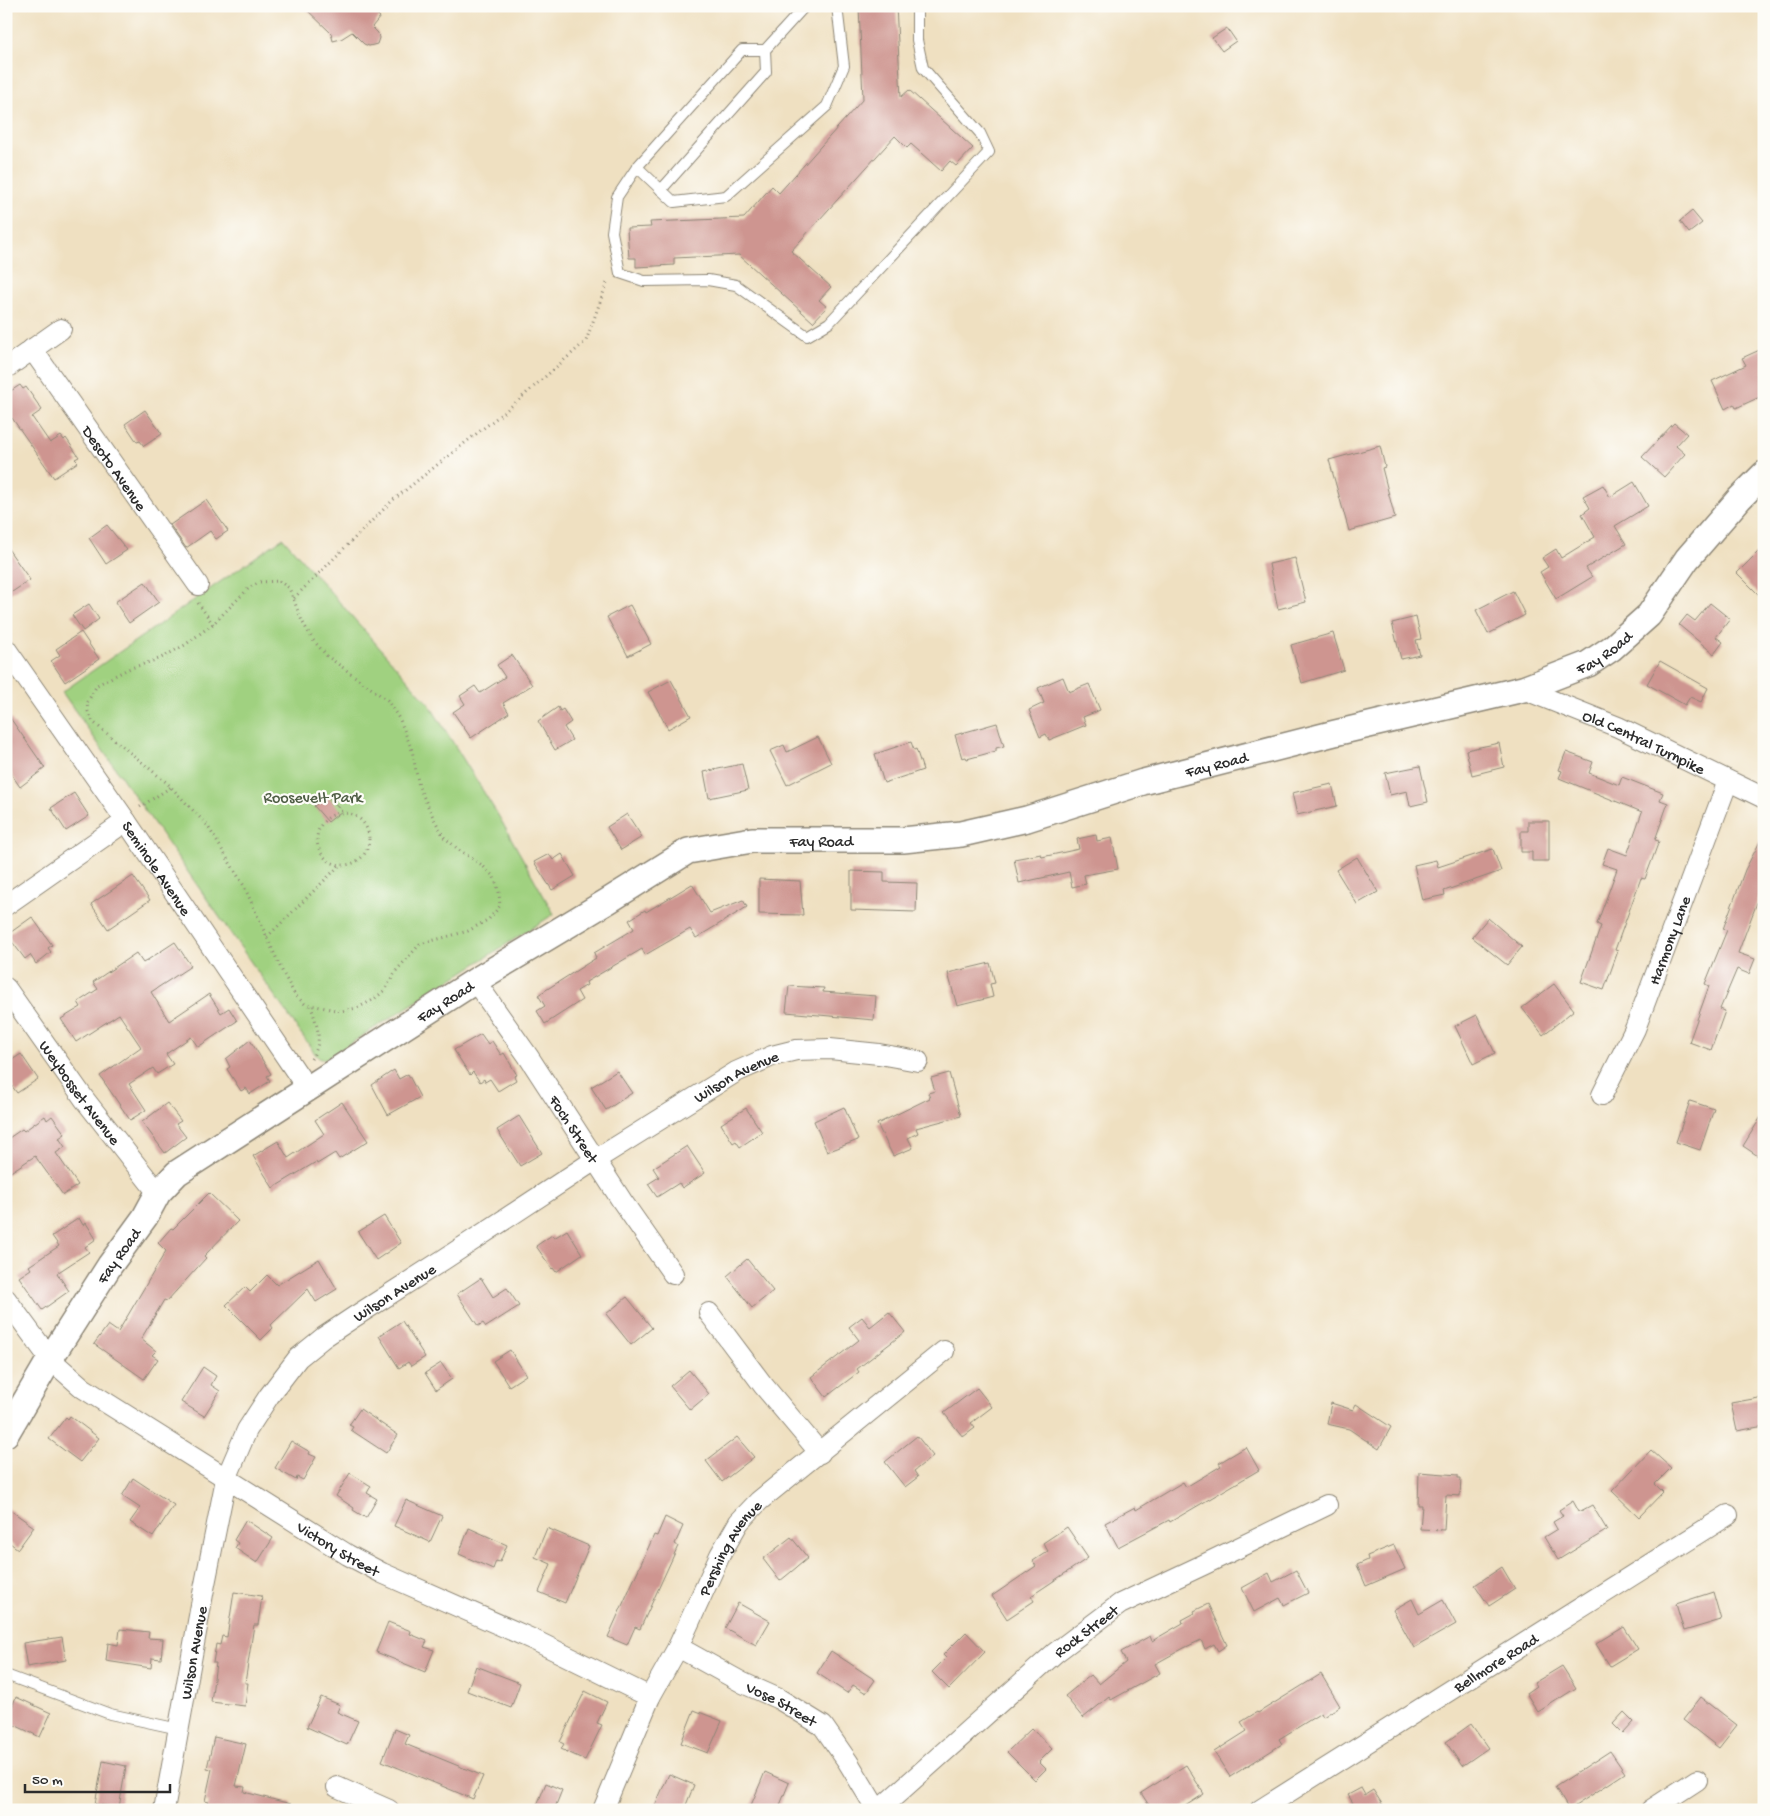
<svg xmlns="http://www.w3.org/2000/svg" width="1770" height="1816" viewBox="0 0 1770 1816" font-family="'Gochi Hand',sans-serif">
<rect width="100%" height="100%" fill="#fdfcf7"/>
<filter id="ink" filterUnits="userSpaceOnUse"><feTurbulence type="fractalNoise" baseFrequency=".02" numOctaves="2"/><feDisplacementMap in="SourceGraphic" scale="10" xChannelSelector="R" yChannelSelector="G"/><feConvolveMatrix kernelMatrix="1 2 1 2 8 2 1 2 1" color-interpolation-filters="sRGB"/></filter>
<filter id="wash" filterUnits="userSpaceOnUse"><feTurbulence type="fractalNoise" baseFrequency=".0096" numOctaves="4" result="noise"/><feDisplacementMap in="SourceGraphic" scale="20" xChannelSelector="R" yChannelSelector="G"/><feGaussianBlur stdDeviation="1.12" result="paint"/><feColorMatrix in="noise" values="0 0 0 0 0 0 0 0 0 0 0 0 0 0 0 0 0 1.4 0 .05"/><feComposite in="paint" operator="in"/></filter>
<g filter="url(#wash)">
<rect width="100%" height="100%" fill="#efe0c1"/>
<polygon fill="#a0d180" stroke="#667e56" points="283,538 429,704 498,815 554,914 326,1059 320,1059 316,1055 62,692"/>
<g id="blocks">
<g fill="#ce9590">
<polygon points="303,6 368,6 380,17 372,27 378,33 379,38 377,44 369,46 364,44 352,32 341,39 333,41 331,33"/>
<polygon points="859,6 896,6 901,97 909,90 973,148 956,166 950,161 941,171 911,144 907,148 895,136 791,251 831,287 819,300 827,307 813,322 739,255 674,258 674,265 636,267 636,258 629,258 627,228 651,227 650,222 744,218 772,186 779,193 863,99"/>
<polygon points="1227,28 1236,41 1222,51 1212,38"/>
<polygon points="1692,211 1702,223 1689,233 1680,221"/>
<polygon points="1764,348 1764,395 1736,408 1734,404 1725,409 1712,381 1746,365 1742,358"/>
<polygon points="20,385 23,389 26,387 42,410 32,417 50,443 61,436 64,440 66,438 79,457 75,459 78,462 54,478 12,418 6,422 6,394"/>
<polygon points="145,410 162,434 144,446 140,441 137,442 125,424"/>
<polygon points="1674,423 1687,434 1676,446 1685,454 1664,477 1642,457"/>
<polygon points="1380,446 1385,467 1382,468 1395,518 1349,531 1329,460"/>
<polygon points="1634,482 1648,506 1615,526 1626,544 1586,568 1592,577 1556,599 1540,572 1548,567 1542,558 1556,549 1561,558 1595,537 1582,514 1590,508 1583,496 1603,485 1610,497"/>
<polygon points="206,500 228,531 216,539 210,531 186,548 170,525"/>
<polygon points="107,525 127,550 106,564 89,538"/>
<polygon points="6,546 30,580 6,596"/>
<polygon points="1764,546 1764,600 1737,573"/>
<polygon points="1295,558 1306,602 1278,609 1269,564"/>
<polygon points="145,582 159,602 129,623 115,602"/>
<polygon points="1513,591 1525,615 1488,634 1476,610"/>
<polygon points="1710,603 1730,619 1716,637 1723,642 1714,654 1679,625 1687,615 1695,621"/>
<polygon points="89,604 99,619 83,631 72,615"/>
<polygon points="630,605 651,644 628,656 607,617"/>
<polygon points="1416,617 1421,639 1416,640 1420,655 1401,659 1392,623"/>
<polygon points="81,632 99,659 65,682 51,661 60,655 56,649"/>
<polygon points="1333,633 1344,670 1302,683 1291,645"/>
<polygon points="512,655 532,685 503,703 509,713 471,738 453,712 465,704 460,696 475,686 480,693 505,677 497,665"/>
<polygon points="1660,661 1708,688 1701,702 1690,697 1685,705 1647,684"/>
<polygon points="1063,677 1069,692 1089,684 1100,710 1083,717 1086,725 1049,740 1046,734 1040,737 1029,710 1044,703 1038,688"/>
<polygon points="671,680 691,716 668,729 648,692"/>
<polygon points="558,707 560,711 563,709 571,722 564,727 572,740 555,750 538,721"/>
<polygon points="6,712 45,768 20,787 6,766"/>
<polygon points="997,723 1004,746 996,748 996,751 967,759 966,757 962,758 955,735"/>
<polygon points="818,737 831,763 787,785 770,751 784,745 787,752"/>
<polygon points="911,742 914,750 916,749 923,770 884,783 875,754"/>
<polygon points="1499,743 1504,767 1472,775 1466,750"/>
<polygon points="1566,752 1593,762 1589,773 1619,785 1622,777 1663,793 1660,800 1668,803 1655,840 1659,841 1645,879 1641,878 1615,950 1618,951 1604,990 1581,982 1601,926 1597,924 1617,869 1602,864 1608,848 1627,855 1642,812 1559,778 1562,771 1559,770"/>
<polygon points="742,764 748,790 709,798 704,772"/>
<polygon points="1420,766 1428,802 1410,806 1407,791 1390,795 1385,773"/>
<polygon points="1332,784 1337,806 1297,815 1292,793"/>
<polygon points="74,793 89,816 66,831 51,808"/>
<polygon points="327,795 342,811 328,822 314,806"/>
<polygon points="627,814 642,837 621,850 607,827"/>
<polygon points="1528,821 1549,821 1549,861 1532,861 1532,852 1521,852 1521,831 1528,831"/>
<polygon points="1764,834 1764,884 1738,953 1755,959 1749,974 1737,969 1720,1009 1725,1011 1711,1050 1689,1042 1709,986 1705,984 1727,930 1723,929 1745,870"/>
<polygon points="1096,835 1097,841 1112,838 1118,869 1084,875 1086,884 1072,887 1069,872 1019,883 1014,859 1041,854 1042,857 1079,849 1077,839"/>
<polygon points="1493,849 1501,871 1444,891 1445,895 1422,900 1414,865 1436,860 1438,867"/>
<polygon points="549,854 553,860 562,854 575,876 552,890 534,862"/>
<polygon points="1357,857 1378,892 1357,904 1336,870"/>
<polygon points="851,871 884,872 884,882 917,883 916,912 851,910"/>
<polygon points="133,876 150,900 108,929 91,904"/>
<polygon points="759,879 800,881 803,915 759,914"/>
<polygon points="692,884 710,913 743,900 747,907 696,938 690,929 645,955 642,949 586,982 587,985 577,991 582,1000 545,1024 537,1011 545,1006 538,995 596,958 594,953 631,931 634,929 629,920 645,910 646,912"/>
<polygon points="32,917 52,945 48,948 51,952 36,964 30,955 25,959 7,935"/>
<polygon points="1488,918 1522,947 1507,965 1472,937"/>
<polygon points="175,942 191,966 151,992 169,1021 209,994 221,1013 229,1008 237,1021 198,1047 191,1037 166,1054 173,1064 157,1074 153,1068 129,1084 146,1110 130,1120 100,1076 141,1047 119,1014 76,1042 61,1019 81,1007 78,1002 98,989 93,982 136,953 143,963"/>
<polygon points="990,963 995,983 990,984 993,997 957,1006 948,973"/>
<polygon points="1554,984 1574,1010 1543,1035 1522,1008"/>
<polygon points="789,986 824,988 823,992 876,996 874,1020 786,1012"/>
<polygon points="1477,1015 1495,1053 1473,1064 1455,1026"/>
<polygon points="481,1034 488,1044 492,1041 501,1055 504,1053 517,1075 514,1076 516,1080 498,1091 490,1079 485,1082 484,1079 480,1082 473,1072 470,1075 454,1050"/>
<polygon points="250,1040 271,1074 267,1076 270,1081 250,1094 246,1088 241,1091 227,1069 230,1067 226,1059"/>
<polygon points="21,1054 38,1079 17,1093 6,1078 6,1064"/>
<polygon points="394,1070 399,1079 408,1074 420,1097 388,1115 372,1085"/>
<polygon points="617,1071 632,1093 606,1110 591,1087"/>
<polygon points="949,1073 961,1116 916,1128 918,1133 908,1138 913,1148 893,1156 877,1124 930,1098 928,1093 935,1091 931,1078"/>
<polygon points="1690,1101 1714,1109 1700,1150 1676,1142"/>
<polygon points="342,1102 368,1141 339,1159 335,1153 317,1164 316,1162 273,1188 253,1156 278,1141 288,1158 324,1134 315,1120"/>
<polygon points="167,1103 181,1121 176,1124 186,1137 165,1153 142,1122"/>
<polygon points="844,1107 858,1140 827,1152 814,1121"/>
<polygon points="746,1108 762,1132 740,1147 736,1141 733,1143 721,1124"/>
<polygon points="1764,1112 1764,1160 1743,1146"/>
<polygon points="45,1116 47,1120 52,1116 65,1134 59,1138 65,1147 56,1153 78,1185 63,1195 35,1156 6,1175 6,1140 22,1129 24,1131"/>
<polygon points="519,1116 542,1153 520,1166 497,1130"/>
<polygon points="687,1146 705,1173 682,1188 679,1183 657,1197 648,1184 659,1177 653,1168"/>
<polygon points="209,1193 238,1221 204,1256 206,1258 167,1301 164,1300 141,1339 156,1351 152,1355 158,1359 144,1379 94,1344 108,1325 118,1332 166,1251 158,1243 171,1228 173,1229"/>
<polygon points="384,1216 401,1243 376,1260 358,1232"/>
<polygon points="79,1218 83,1225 86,1223 96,1239 85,1247 89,1252 57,1273 69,1291 42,1310 19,1277 31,1269 29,1266 59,1246 52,1236"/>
<polygon points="567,1230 582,1254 556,1272 553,1268 552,1269 536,1246 552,1235 554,1238"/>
<polygon points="319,1259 337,1289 316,1302 308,1289 271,1325 273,1328 261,1340 226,1305 245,1287 250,1292 267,1275 277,1285"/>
<polygon points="747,1259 773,1291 752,1308 727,1276"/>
<polygon points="481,1278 493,1297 507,1288 519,1306 486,1327 483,1323 478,1326 457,1294"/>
<polygon points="627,1297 652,1328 631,1345 606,1314"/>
<polygon points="889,1312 905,1332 857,1369 859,1372 826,1397 811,1377 859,1340 849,1327 862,1317 870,1327"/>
<polygon points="402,1321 425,1357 411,1366 408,1362 399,1368 379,1336"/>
<polygon points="510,1350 526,1375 509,1386 493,1361"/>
<polygon points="441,1363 452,1379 436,1390 425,1373"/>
<polygon points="203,1367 216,1376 211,1385 220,1391 204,1416 181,1402"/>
<polygon points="689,1370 709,1394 690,1410 670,1386"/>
<polygon points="977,1388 992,1407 971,1423 975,1428 963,1437 944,1413"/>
<polygon points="1764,1397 1764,1426 1737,1431 1731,1403"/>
<polygon points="1331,1403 1353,1410 1356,1404 1391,1427 1379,1449 1349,1429 1327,1424"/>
<polygon points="360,1409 398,1435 386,1453 351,1430 353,1427 349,1425"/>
<polygon points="70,1416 99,1438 80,1462 49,1439 66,1417 68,1419"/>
<polygon points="917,1436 933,1456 914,1471 918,1477 905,1487 885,1462"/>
<polygon points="737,1437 754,1457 722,1482 706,1461"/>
<polygon points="291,1441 310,1452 309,1454 316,1457 303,1480 297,1477 296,1480 275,1468"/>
<polygon points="1246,1447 1259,1470 1170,1522 1169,1520 1118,1547 1105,1523 1135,1507 1136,1510 1183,1482 1186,1487 1221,1466 1219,1463"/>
<polygon points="1651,1450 1671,1468 1655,1484 1663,1492 1639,1517 1612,1491"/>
<polygon points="1419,1472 1458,1475 1458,1478 1461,1478 1460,1496 1446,1495 1444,1530 1420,1529 1422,1505 1418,1505"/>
<polygon points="350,1473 371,1486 367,1493 377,1499 366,1518 353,1510 354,1508 336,1496"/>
<polygon points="133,1478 174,1505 153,1537 130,1522 140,1508 122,1496"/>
<polygon points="406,1500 442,1516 430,1542 394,1526"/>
<polygon points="1573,1501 1579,1512 1592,1505 1607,1530 1558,1560 1544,1537 1557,1529 1553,1522 1563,1516 1559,1510"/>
<polygon points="6,1507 34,1527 18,1549 6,1540"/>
<polygon points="665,1517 683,1526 675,1544 678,1546 640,1629 635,1627 627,1645 608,1637 654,1535 657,1536"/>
<polygon points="246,1520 273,1538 257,1563 235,1548 238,1543 234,1540"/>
<polygon points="1067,1527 1088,1558 1031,1596 1034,1601 1007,1619 992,1596 1036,1566 1033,1561 1048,1551 1043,1543"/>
<polygon points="469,1528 507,1545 500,1562 496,1561 493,1569 459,1554"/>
<polygon points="547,1528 589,1546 565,1603 539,1592 551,1564 535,1557"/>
<polygon points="791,1537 808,1558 780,1581 763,1559"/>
<polygon points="1394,1545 1405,1569 1366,1586 1357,1565 1368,1560 1367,1556"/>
<polygon points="1502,1567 1515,1589 1489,1606 1475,1585"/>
<polygon points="1296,1570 1308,1593 1284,1605 1280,1598 1254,1612 1242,1588 1269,1573 1273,1582"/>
<polygon points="234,1592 262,1596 258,1625 254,1625 245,1683 248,1683 245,1706 211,1702 216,1663 213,1663 216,1644 220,1645 222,1636 227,1637"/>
<polygon points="1713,1592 1721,1620 1684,1631 1676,1604"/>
<polygon points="1412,1599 1419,1614 1443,1600 1456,1624 1414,1648 1393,1610"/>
<polygon points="738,1603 770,1621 756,1645 725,1628"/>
<polygon points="1208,1604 1227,1645 1218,1651 1214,1644 1205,1649 1201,1640 1184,1648 1155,1664 1160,1673 1111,1700 1109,1697 1083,1718 1065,1696 1091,1675 1099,1684 1126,1662 1121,1652 1150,1636 1152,1641 1183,1623 1182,1620 1195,1613 1194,1611"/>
<polygon points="388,1622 411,1631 410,1634 427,1641 424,1647 434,1650 425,1672 376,1652"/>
<polygon points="1624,1627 1638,1649 1610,1666 1596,1644"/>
<polygon points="120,1629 149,1632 148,1638 163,1639 161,1659 152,1658 151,1668 106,1661 108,1643 118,1645"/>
<polygon points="966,1632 985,1652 949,1689 932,1672 946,1658 943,1655"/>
<polygon points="62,1637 66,1660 27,1667 23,1643"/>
<polygon points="831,1651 875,1680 866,1693 853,1685 847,1693 817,1673"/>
<polygon points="476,1666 520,1683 511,1708 467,1691"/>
<polygon points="1562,1666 1576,1688 1538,1712 1526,1693 1536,1686 1534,1683"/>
<polygon points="1321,1674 1340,1706 1323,1717 1321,1713 1279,1739 1282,1744 1230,1777 1214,1752 1247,1731 1241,1722 1257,1712 1258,1713"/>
<polygon points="585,1691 607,1702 597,1723 602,1725 585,1760 561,1749 564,1744 560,1742"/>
<polygon points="16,1697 51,1713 40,1737 6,1721"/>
<polygon points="321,1697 340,1705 337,1712 358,1721 347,1745 307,1727"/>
<polygon points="1701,1697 1737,1725 1719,1748 1683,1720"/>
<polygon points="694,1710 722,1721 708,1753 681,1743"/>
<polygon points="1624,1712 1634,1722 1623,1734 1613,1724"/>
<polygon points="1471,1724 1488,1748 1462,1766 1446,1742"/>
<polygon points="1032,1728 1052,1749 1039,1762 1046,1769 1035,1780 1007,1752"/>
<polygon points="395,1729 409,1735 405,1744 483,1776 473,1799 382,1761"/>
<polygon points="214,1737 246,1744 236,1786 245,1787 244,1792 291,1804 290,1810 207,1810 209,1802 205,1801 212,1769 207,1768"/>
<polygon points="1610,1751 1625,1773 1569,1810 1555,1787"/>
<polygon points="103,1761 126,1766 119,1808 95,1804"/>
<polygon points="1186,1765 1204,1794 1179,1810 1152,1810 1141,1793"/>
<polygon points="765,1772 789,1783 778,1810 749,1810"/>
<polygon points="669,1774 694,1785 684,1810 653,1810"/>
<polygon points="546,1783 562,1790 554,1810 535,1810"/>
<polygon points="1361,1788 1365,1795 1373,1790 1386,1810 1342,1810 1353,1803 1348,1795"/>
</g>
</g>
</g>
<g filter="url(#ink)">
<use href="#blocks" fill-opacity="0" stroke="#8d8676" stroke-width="1"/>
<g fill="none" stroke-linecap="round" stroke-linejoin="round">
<g stroke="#8d8676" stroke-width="12">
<g id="service">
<polyline points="805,6 765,50 742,50 637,167 674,202 726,196 827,106 844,66 837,6"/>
<polyline points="637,167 617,197 612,232 620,273 644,281 708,280 736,285 807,336 829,323 989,152 980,133 923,68 917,40 917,6"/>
<polyline points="661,190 766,72 765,50"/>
<polyline points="6,1675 110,1714 179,1729"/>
</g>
</g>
<g stroke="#8d8676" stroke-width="22">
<g id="minor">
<path id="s1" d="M32 349 198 585"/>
<polyline points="6,368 61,329"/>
<path id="s2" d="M6 649 126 821 307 1088"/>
<path id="s3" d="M1523 689 1618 727 1764 798"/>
<polyline points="6,905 126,821"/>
<path id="s4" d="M475 981 528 1056 622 1201 673 1274"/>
<path id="s5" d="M6 988 85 1100 158 1193"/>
<path id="s6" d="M1602 1095 1635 1029 1728 781"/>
<path id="s7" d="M6 1299 50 1359 83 1388 348 1555 382 1573 534 1640 650 1697"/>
<polyline points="709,1313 763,1385 820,1453"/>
<path id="s8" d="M678 1647 743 1683 779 1699 823 1726 848 1762 877 1810"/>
<polyline points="337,1787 389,1810"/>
<path id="s9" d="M164 1810 203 1594 226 1479 247 1430 269 1396 298 1358 324 1337 354 1317 443 1260 595 1160 736 1072 772 1056 796 1050 830 1049 879 1054 918 1061"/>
<path id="s10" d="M603 1810 650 1697 678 1647 720 1555 739 1522 759 1501 944 1351"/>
<path id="s11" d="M879 1810 1055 1653 1120 1604 1203 1565 1327 1505"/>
<path id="s12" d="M1260 1810 1728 1515"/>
<polyline points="1651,1810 1697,1780"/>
</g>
</g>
<g stroke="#8d8676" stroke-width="28">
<g id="tertiary">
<path id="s13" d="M6 1434 50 1359 110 1265 145 1217 158 1193 177 1173 475 981 608 901 688 851 752 840H903L961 834 1027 819 1143 782 1335 733 1523 689 1588 664 1612 648 1649 615 1687 559 1739 499 1764 474"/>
</g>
</g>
<g stroke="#8d8676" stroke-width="3" stroke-dasharray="1 4" stroke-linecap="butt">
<polygon points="279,581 289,588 302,621 313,640 327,656 387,700 400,720 412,750 419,787 433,817 444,837 459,850 482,865 494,877 499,892 500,906 489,919 468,931 420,944 396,971 385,990 373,1000 357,1008 341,1011 305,1004 295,995 283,973 244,886 207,825 167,783 93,722 88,711 87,703 97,685 128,669 159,659 185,645 213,624 250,587 260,582"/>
<polyline points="294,598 393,500 514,404 586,341 608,280"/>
<polyline points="198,603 213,624"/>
<polyline points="140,807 171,787"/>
<circle cx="343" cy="839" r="26"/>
<polyline points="267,937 339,866"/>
<path d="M311 1059C324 1040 317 1027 311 1006"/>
</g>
<use href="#service" stroke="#fff" stroke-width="10"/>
<use href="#minor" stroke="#fff" stroke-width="20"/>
<use href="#tertiary" stroke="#fff" stroke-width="25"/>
</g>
</g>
<g text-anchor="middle" stroke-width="4.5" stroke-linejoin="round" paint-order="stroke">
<g font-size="16" fill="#2b2b2b" stroke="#fdfcf7">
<text dy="6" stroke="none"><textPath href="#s1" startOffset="145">Desoto Avenue</textPath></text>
<text dy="6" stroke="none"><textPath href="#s13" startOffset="1861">Fay Road</textPath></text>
<text dy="6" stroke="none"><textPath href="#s3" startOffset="132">Old Central Turnpike</textPath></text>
<text dy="6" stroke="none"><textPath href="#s13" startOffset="1456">Fay Road</textPath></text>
<text dy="6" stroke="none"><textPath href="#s13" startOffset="1051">Fay Road</textPath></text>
<text dy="6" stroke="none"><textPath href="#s2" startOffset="266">Seminole Avenue</textPath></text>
<text dy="6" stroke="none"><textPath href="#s6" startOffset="169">Harmony Lane</textPath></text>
<text dy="6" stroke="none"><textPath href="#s13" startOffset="631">Fay Road</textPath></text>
<text dy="6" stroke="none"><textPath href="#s9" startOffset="1000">Wilson Avenue</textPath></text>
<text dy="6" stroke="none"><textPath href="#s5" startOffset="128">Weybosset Avenue</textPath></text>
<text dy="6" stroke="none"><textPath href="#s4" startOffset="178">Foch Street</textPath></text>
<text dy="6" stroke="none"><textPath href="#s13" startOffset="211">Fay Road</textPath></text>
<text dy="6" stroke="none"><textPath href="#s9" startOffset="595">Wilson Avenue</textPath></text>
<text dy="6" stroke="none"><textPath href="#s7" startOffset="420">Victory Street</textPath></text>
<text dy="6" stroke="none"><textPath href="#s10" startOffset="292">Pershing Avenue</textPath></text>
<text dy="6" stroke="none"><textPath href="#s11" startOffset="274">Rock Street</textPath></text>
<text dy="6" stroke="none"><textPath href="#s9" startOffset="160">Wilson Avenue</textPath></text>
<text dy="6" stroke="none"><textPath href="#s12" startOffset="278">Bellmore Road</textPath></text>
<text dy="6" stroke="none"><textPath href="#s8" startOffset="118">Vose Street</textPath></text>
</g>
<g font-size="16" fill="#4e5d44" stroke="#fdfcf7">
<text x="313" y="802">Roosevelt Park</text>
</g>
</g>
<rect width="1770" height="1816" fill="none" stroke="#fdfcf7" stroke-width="25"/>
<path d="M25 1784v8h145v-8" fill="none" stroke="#2b2b2b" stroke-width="2.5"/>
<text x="32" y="1784" font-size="15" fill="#2b2b2b" stroke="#fdfcf7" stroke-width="4" paint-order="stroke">50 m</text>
</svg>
